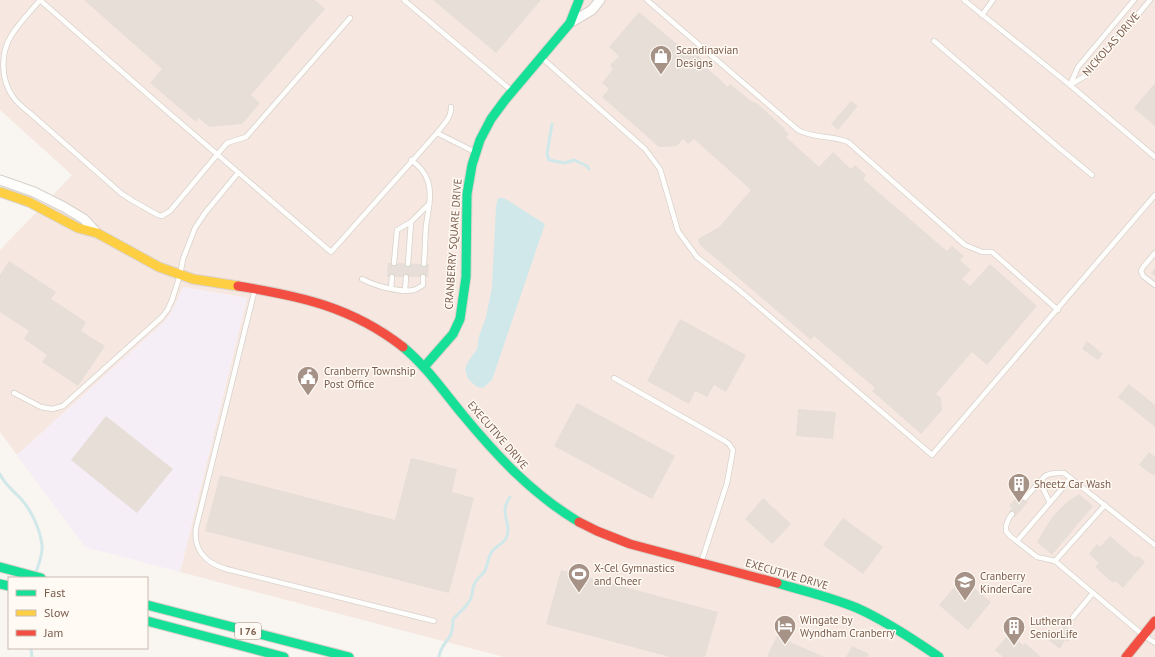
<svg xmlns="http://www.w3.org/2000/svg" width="1155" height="657" viewBox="0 0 1155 657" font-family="'PT Sans',sans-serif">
<rect width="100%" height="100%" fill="#f9f5f0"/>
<polygon fill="#f6e8e1" points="0,0 1155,0 1155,657 504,657 180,572 247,298 183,287 171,313 164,322 17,455 0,432 0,250 72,175 0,110"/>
<polygon fill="#f6eef6" points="183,287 247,298 180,572 85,547 17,455 164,322 171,313"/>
<polygon fill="#d0e8ea" points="498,198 504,198 545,224 492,380 483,388 477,387 468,379 465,369 468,362 477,349 479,336 486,317 492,287 496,207"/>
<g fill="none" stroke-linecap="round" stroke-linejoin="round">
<g stroke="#d0e8ea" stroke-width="3">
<polyline points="552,124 547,154 549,160 565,163 574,160 587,166 589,169"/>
<path d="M0 474C4 484 15 492 22 500 32 512 40 529 42 545 43 554 39 564 36 572"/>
<polyline points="31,648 32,657"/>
<path d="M439 657C441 645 445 645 450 636 453 631 453 625 453 619 459 613 468 606 471 598 473 593 472 587 475 583 477 578 482 575 485 571 487 566 488 559 491 553 494 546 505 544 507 536 512 522 498 514 510 497"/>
</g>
</g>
<g fill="#e6ded7">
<polygon points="84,0 315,0 325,9 251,95 260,103 242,124 209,127 199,118 196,122 150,83 162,69"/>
<polygon points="433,0 541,0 496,53"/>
<polygon points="639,12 677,44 690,49 700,57 707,68 728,87 730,84 751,101 758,104 785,129 784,130 789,134 786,137 819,167 833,152 851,169 855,165 866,175 863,179 947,251 952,246 964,256 960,260 971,270 962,279 970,286 990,264 1037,306 987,365 972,352 936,394 941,398 942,410 921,434 872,391 875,388 814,336 811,340 700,245 698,239 719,227 751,190 694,139 688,144 683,139 677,146 659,147 602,97 609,89 602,83 613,69 610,65 619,56 609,47"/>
<polygon points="1155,83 1155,126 1134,108"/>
<polygon points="851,101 858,106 838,130 831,124"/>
<polygon points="9,261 56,292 51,299 86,322 81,331 105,346 78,386 42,362 47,355 24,339 29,331 0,312 0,275"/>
<polygon points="388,263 429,264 428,277 387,277"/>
<polygon points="1155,268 1155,276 1151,273"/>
<polygon points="680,319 746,355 726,392 714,385 707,397 695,391 689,404 647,381"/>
<polygon points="1087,341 1103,354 1098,360 1082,349"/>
<polygon points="1129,384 1155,405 1155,427 1118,397"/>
<polygon points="577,403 675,456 652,499 554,446"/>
<polygon points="798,409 836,412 833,439 796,436"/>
<polygon points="106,416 173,469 137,513 71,460"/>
<polygon points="1149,452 1155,457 1155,474 1154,476 1139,465"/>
<polygon points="411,458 457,469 452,492 474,498 449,593 205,531 220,475 395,520"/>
<polygon points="1019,494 1028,502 1015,517 1009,512 1012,508 1009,506"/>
<polygon points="1079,494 1093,506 1052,555 1037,542 1040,537 1047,525 1054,515 1066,503"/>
<polygon points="763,498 791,524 772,544 745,519"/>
<polygon points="843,518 883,547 863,574 823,545"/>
<polygon points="1110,536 1136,558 1138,556 1145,562 1123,588 1115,581 1113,583 1095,567 1099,563 1089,554 1097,544 1100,547"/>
<polygon points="561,570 718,612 705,657 670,657 546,624"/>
<polygon points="962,578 991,602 968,630 939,605"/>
<polygon points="1065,625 1075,634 1068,642 1065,640 1060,649 1048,640 1055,632 1058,634"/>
<polygon points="1010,633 1023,645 1025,643 1041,657 1003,657 995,650"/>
<polygon points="777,636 824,657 769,657 767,656"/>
<polygon points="852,646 869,654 867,657 846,657"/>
</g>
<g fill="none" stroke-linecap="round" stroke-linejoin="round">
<g stroke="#d7d1cb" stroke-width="6">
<g id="lane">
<path d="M40 0C30 12 19 23 11 36 0 54 1 80 13 97 18 104 25 109 31 114L122 194 133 201 158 215 162 216 170 211 227 143 246 137 350 18"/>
<path d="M40 0 169 113 331 252 437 133C443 125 452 117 451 107"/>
<polyline points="404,0 512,91"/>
<path d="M647 0 798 130C814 139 832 135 848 142L965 245 982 252H992L1058 310"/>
<polyline points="964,0 1070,85 1155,157"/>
<polyline points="982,15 993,0"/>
<polyline points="934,41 1058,147 1092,175"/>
<polyline points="542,58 645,149 660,169 678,231 697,257 739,290 932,455 1155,195"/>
<polyline points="1070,85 1087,75 1150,0"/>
<polyline points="1070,85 1078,67 1134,0"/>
<polyline points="437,133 475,152"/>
<path d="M411 160C418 165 424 171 427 179 433 193 428 212 426 226 425 239 425 251 424 264"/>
<polyline points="1155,253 1143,267 1141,271 1143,276 1155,285"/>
<polyline points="394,263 397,230 411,222 429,204"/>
<polyline points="408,264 411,222"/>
<path d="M362 279C375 286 401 293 414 290 417 289 420 287 423 285V277"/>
<path d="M255 289 196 528C193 550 206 563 226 569L434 621"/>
<polyline points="391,289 392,277"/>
<polyline points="405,290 406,277"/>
<polyline points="614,378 725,441 729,444 733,450 727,483 701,563"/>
<polyline points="14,393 41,407 52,409 63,406 162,317 168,309 172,300 180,275 183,259 195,228 205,213 238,173"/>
<polyline points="1040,482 1050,503"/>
<path d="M1025 498 1045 476C1051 472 1058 473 1064 473L1155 545"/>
<polyline points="1012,514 1009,518 1006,526 1006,531 1010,536 1037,557 1055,561 1143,635 1155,643"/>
<polyline points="1017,541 1071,478"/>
<polyline points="1055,561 1105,505"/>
<polyline points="1073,617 1093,593"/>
</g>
</g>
<g stroke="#d7d1cb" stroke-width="11">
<g id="street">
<polyline points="570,23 592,10 600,0"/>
<polyline points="0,180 34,192 64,207 84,219 97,233"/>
</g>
</g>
<g stroke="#d9d2cb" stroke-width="11">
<g id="fast">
<path d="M403 347C426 366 444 392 463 415 497 456 532 494 579 522"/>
<polyline points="424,367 453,334 460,319 466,277 467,194 472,165 480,140 491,119 505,100 570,23 579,0"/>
<polyline points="0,567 41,578"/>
<path d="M777 583C804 591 831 597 857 608 886 621 913 639 939 657"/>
<polyline points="0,584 9,586"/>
<polyline points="147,605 349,657"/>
<polyline points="147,621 284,657"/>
</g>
</g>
<g stroke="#d9d2cb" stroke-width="11">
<polyline id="slow" points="0,192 29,202 78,228 97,233 159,267 193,279 238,286"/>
</g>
<g stroke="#d9d2cb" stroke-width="11">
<g id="jam">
<path d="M238 286C300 296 352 307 403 347"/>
<polyline points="579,522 597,531 630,544 777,583"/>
<polyline points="1126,657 1155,621"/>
</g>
</g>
<use href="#lane" stroke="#fefefd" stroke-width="4.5"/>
<use href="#street" stroke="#fefefd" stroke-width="9"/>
<use href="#fast" stroke="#16e098" stroke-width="9"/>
<use href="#slow" stroke="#ffcf43" stroke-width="9"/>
<use href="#jam" stroke="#f24e42" stroke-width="9"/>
</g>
<defs>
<g id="shop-pin" transform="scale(1.15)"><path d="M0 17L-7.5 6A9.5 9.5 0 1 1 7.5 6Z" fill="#a69286" stroke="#fffaf3"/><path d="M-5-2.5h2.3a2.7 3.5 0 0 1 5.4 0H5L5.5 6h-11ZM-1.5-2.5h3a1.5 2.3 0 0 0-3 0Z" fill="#fff"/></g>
<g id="civic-pin" transform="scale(1.15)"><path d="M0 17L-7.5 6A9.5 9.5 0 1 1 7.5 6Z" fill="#a69286" stroke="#fffaf3"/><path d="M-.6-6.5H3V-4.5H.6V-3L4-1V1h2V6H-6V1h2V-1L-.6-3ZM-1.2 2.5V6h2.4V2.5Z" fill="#fff"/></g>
<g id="building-pin" transform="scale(1.15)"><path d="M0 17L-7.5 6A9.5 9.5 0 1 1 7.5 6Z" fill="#a69286" stroke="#fffaf3"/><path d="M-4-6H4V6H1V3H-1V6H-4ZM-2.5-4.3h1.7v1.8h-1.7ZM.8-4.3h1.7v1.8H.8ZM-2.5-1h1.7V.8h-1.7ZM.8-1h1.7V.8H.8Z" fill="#fff"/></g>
<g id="stadium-pin" transform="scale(1.15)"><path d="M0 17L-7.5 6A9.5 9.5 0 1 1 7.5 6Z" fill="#a69286" stroke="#fffaf3"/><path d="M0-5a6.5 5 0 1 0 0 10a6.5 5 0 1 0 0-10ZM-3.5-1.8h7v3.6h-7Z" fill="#fff"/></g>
<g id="school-pin" transform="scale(1.15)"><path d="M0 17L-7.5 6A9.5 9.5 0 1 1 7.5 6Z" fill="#a69286" stroke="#fffaf3"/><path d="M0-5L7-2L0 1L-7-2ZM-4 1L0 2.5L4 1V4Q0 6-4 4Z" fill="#fff"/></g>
<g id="hotel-pin" transform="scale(1.15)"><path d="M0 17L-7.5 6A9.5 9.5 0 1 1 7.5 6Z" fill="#a69286" stroke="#fffaf3"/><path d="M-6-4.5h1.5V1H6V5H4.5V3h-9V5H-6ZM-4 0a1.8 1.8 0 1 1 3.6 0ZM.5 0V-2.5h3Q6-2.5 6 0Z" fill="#fff"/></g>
</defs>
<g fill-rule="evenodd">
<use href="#shop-pin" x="661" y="56"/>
<use href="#civic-pin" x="308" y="377"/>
<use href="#building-pin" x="1019" y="484"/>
<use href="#stadium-pin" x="579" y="574"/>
<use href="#school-pin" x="965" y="582"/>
<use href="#hotel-pin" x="785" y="626"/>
<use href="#building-pin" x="1014" y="627"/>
</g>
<g text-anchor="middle" stroke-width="3" stroke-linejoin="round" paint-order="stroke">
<rect fill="#fffaf3" stroke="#a28b7f" stroke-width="1" x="235" y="623" width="26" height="16" rx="3"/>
<g font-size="10" font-weight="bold" fill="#7a5c4d">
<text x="248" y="635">I 76</text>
</g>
<g font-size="11" fill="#7a5c4d" stroke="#fffaf3">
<text transform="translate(1111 44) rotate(-49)" y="4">NICKOLAS DRIVE</text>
<text transform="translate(453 244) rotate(-86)" y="4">CRANBERRY SQUARE DRIVE</text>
<text transform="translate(498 435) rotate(49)" y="4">EXECUTIVE DRIVE</text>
<text transform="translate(787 574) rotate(16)" y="4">EXECUTIVE DRIVE</text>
</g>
<g font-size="11" fill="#7a5c4d" stroke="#fffaf3" text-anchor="start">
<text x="676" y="54">Scandinavian<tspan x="676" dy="13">Designs</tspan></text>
<text x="324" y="375">Cranberry Township<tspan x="324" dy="13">Post Office</tspan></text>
<text x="1034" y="488">Sheetz Car Wash</text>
<text x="594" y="572">X-Cel Gymnastics<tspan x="594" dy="13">and Cheer</tspan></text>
<text x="980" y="580">Cranberry<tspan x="980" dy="13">KinderCare</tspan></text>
<text x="800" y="624">Wingate by<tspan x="800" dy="13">Wyndham Cranberry</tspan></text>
<text x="1030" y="625">Lutheran<tspan x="1030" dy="13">SeniorLife</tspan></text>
</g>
</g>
<rect x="8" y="577" width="140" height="72" fill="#fffaf3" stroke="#cabbb1"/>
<rect x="16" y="590" width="20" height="6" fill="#16e098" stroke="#cabbb1"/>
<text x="44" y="597" font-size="12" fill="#7a5c4d">Fast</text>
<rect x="16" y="610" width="20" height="6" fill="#ffcf43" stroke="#cabbb1"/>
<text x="44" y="617" font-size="12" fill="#7a5c4d">Slow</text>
<rect x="16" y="630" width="20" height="6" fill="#f24e42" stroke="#cabbb1"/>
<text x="44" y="637" font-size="12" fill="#7a5c4d">Jam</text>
</svg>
